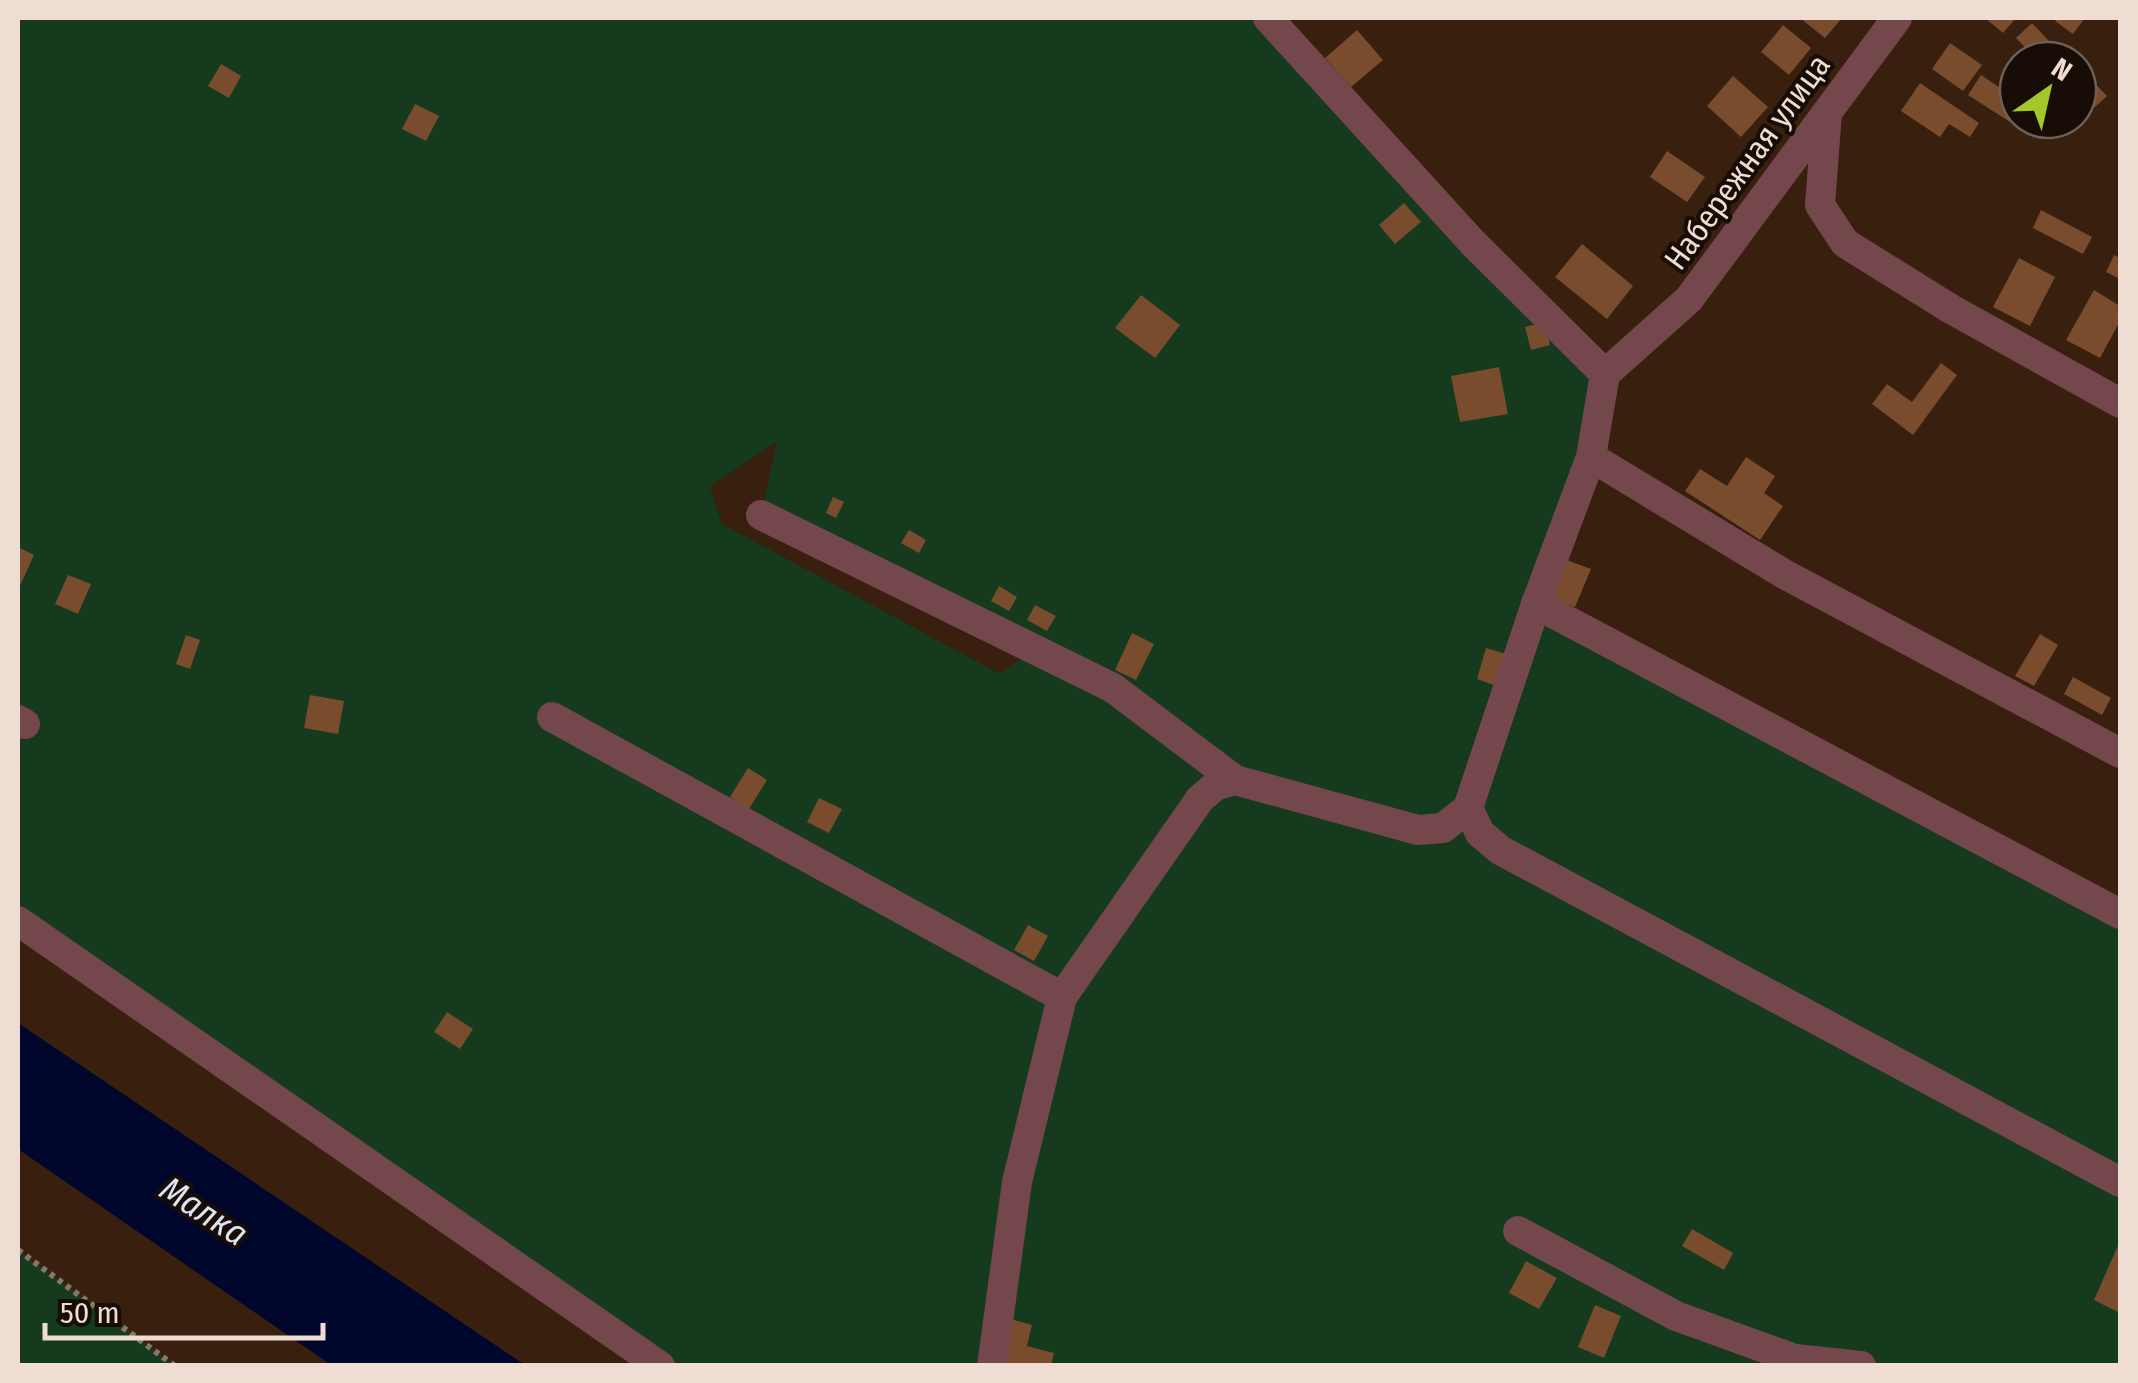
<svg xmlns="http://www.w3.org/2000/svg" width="2138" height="1383" viewBox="0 0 2138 1383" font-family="'Fira Sans Condensed',sans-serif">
<rect width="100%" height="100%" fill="#381f0e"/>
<g fill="#153a1d" fill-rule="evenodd">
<path d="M18 18H1268L1605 374 1536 604 2120 914V1365H660L18 921ZM777 441 761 515 1033 650 1000 674 722 524 710 487Z"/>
<polygon points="18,1250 175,1365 18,1365"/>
</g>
<polygon fill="#01072c" points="18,1023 525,1365 331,1365 18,1149"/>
<g fill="#794c2e">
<polygon points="1800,18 1842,18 1825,38"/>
<polygon points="1985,18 2016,18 2003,33"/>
<polygon points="2058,18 2085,18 2073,34 2055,21"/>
<polygon points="2032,23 2067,60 2037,60 2016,38"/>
<polygon points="1783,25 1811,48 1789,75 1761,52"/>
<polygon points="1357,30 1383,60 1351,87 1325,58"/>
<polygon points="1950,43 1982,65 1963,91 1932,69"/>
<polygon points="221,64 241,76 229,98 208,86"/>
<polygon points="2078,66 2107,96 2095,107 2078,91"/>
<polygon points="1981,75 2018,100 2018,120 2027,120 2021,129 1968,95"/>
<polygon points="1733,76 1768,107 1741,137 1707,106"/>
<polygon points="1920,83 1979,123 1970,137 1949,124 1940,137 1901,111"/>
<polygon points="415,104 439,116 426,141 402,129"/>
<polygon points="1667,151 1705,177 1687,202 1650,177"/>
<polygon points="1404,203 1421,222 1395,244 1379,225"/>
<polygon points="2041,210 2092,237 2083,254 2033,228"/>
<polygon points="1582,244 1633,286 1607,319 1555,277"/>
<polygon points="2114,255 2120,258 2120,279 2106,272"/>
<polygon points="2019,258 2055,277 2030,326 1993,307"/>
<polygon points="2094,290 2120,306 2120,321 2100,358 2066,340"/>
<polygon points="1141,295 1180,325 1155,358 1115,328"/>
<polygon points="1545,322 1550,345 1531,350 1525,327"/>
<polygon points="1941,363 1957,375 1913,435 1872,404 1887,384 1912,402"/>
<polygon points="1499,367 1508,414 1460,422 1451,376"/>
<polygon points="1746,457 1775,476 1764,493 1783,506 1760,540 1685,491 1700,469 1727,486"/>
<polygon points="833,497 844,502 836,518 826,513"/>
<polygon points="909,530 926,540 919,553 901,543"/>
<polygon points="18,547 34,555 18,590"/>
<polygon points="1564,559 1591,569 1575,607 1549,596"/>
<polygon points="68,575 91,584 78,614 55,604"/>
<polygon points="999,586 1017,597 1009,611 991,601"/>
<polygon points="1035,605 1056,616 1047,631 1027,620"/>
<polygon points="1132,633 1154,644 1136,680 1115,670"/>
<polygon points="2040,634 2058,645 2034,686 2015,676"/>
<polygon points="186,635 200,640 190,669 176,664"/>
<polygon points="1486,648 1509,655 1499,687 1477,679"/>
<polygon points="2073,677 2111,698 2102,715 2064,694"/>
<polygon points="310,695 344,701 338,734 304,728"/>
<polygon points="748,768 767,780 749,809 730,797"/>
<polygon points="819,798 842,809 829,833 807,822"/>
<polygon points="1028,925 1048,936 1034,961 1014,950"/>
<polygon points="447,1012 473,1029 460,1049 434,1032"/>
<polygon points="1692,1229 1733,1253 1724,1270 1682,1246"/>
<polygon points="2120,1241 2120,1313 2094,1300"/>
<polygon points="1526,1261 1557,1278 1539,1309 1509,1293"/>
<polygon points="1595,1305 1621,1316 1604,1358 1578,1347"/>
<polygon points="1011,1319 1032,1325 1027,1346 1054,1353 1051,1366 999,1366"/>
</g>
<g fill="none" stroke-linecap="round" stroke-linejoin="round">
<polyline stroke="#8b7567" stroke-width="6" stroke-dasharray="5 5" stroke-linecap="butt" points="18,1250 175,1366"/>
<g stroke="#73474b" stroke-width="30">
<polyline points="1268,18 1473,243 1605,374 1689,299 1897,18"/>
<polyline points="1827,113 1820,205 1845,243 1951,309 2120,403"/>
<polyline points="1605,374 1591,457 1536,604 1468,808 1480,833 1500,850 2120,1182"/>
<polyline points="1591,457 1784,574 2120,753"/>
<polyline points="761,515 1113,688 1235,780"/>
<polyline points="1536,604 2120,914"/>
<polyline points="552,717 1062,997"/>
<polyline points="18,720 25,724"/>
<polyline points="18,921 660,1366"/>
<polyline points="1518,1231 1676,1316 1795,1359 1861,1366"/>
<polyline points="992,1366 1017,1182 1062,997 1200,799 1215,786 1235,780 1418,830 1443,828 1468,808"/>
</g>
</g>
<g text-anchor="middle" stroke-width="8" stroke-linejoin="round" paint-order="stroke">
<g font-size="32" fill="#efddd3" stroke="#170c06">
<text transform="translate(1747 162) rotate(-54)" y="11">Набережная улица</text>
</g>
<g font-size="35" font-style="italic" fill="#dce3f2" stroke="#170c06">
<text transform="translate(204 1211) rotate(33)" y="12">Малка</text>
</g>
</g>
<rect width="2138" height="1383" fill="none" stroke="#efddd3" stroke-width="40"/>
<g transform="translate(2048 90) rotate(34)"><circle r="48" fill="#170c06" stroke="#6d6058" stroke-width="2.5"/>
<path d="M0-8L18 38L0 25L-18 38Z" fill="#a2c928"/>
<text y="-15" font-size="28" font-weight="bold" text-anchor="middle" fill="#efddd3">N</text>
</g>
<path d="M45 1323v15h278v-15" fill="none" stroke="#efddd3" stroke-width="5"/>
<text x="60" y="1323" font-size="30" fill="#efddd3" stroke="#170c06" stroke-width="8" paint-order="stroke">50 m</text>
</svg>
